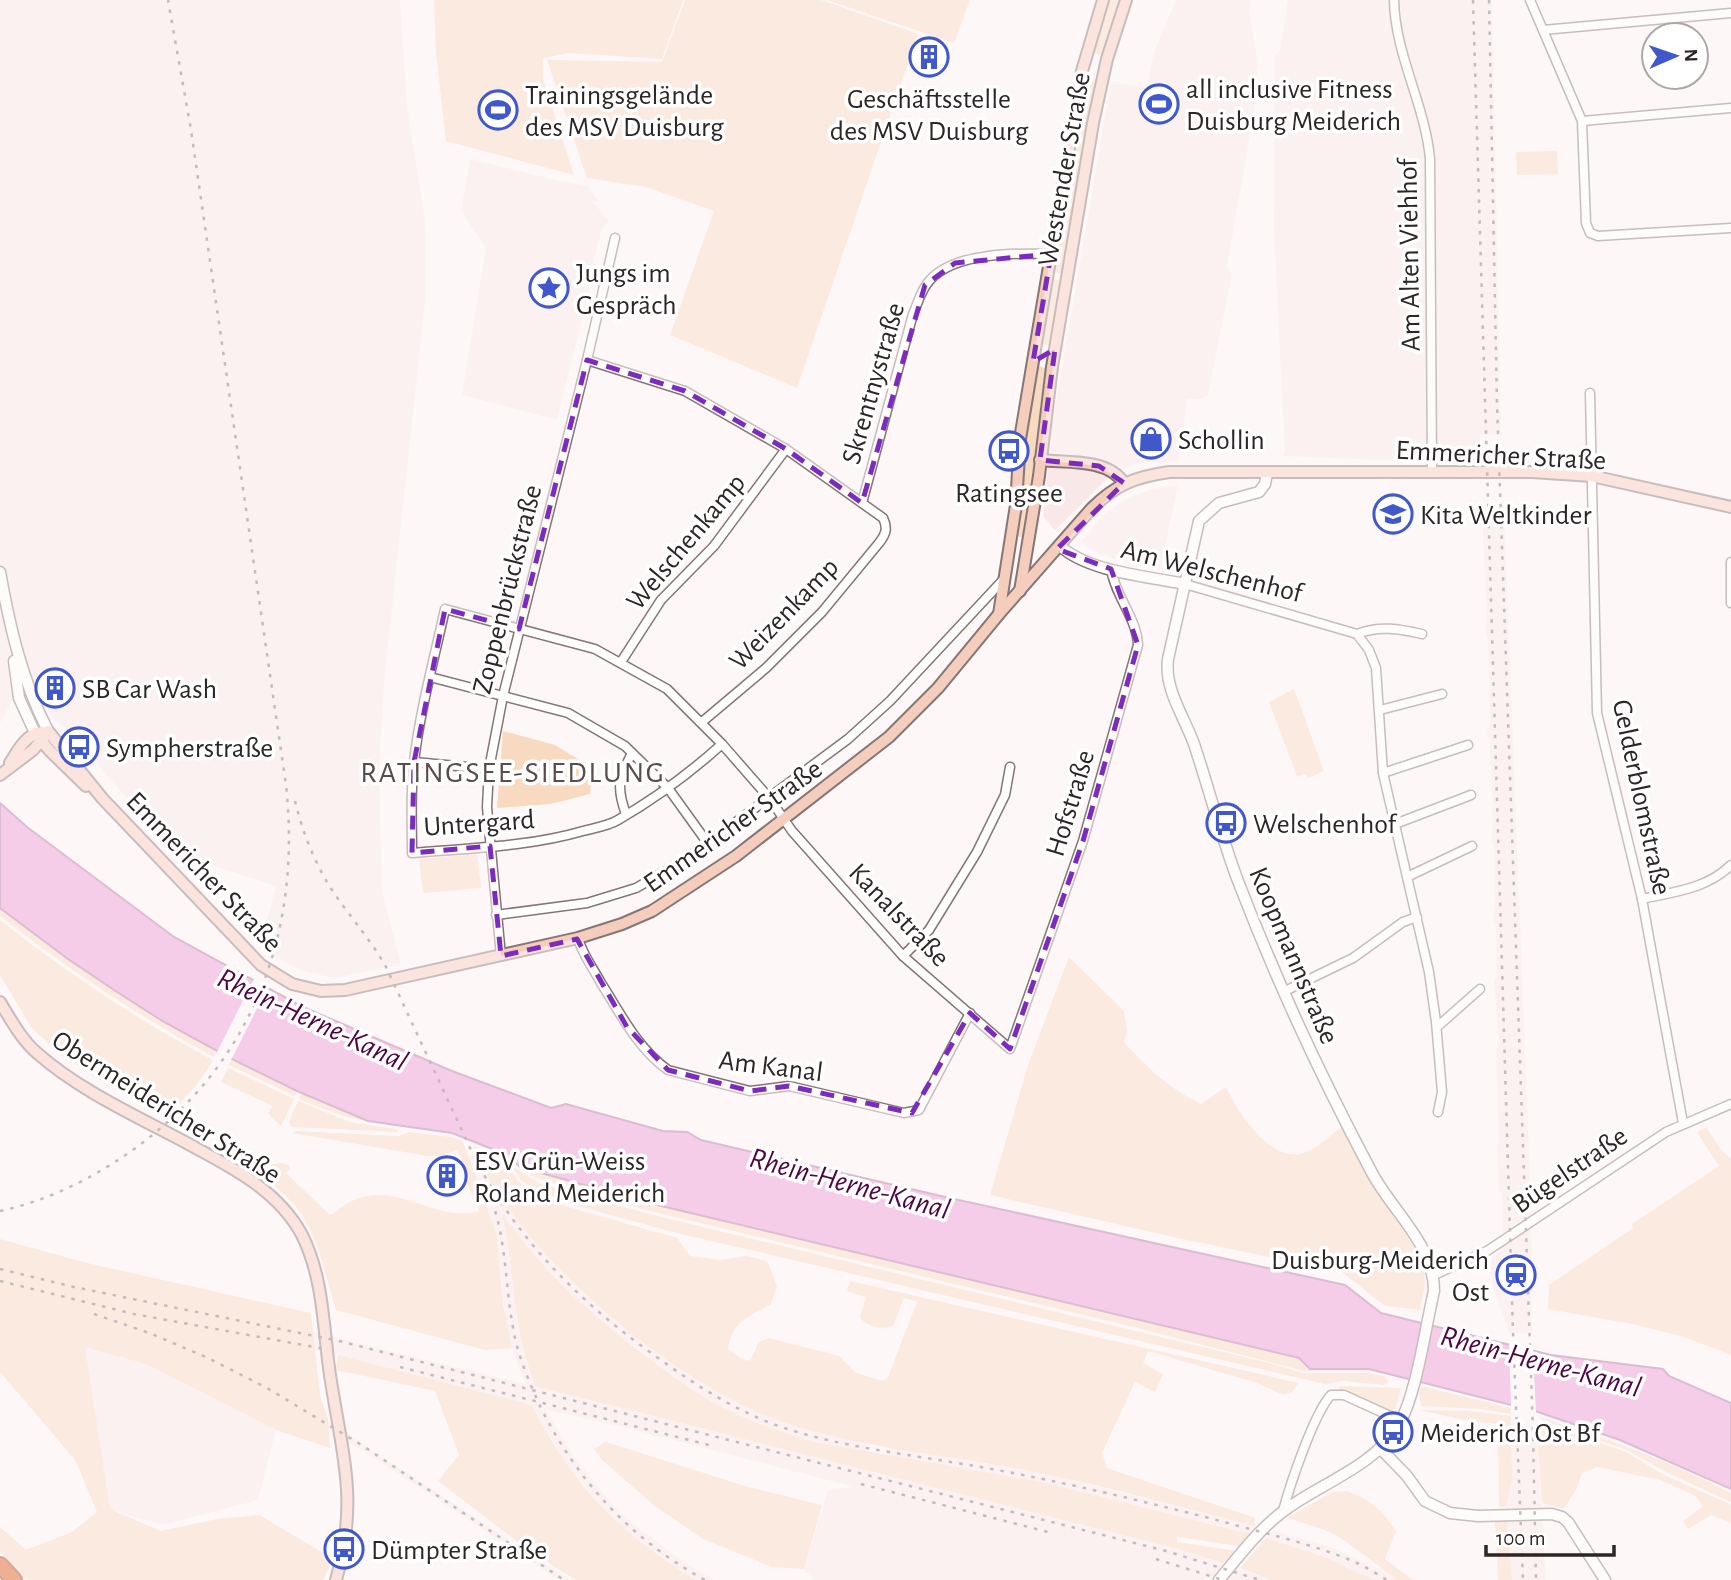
<svg xmlns="http://www.w3.org/2000/svg" width="1731" height="1580" viewBox="0 0 1731 1580" font-family="'Alegreya Sans',sans-serif">
<rect width="100%" height="100%" fill="#fef7f7"/>
<g fill="#f8e8e8">
<polygon points="0,0 400,0 407,107 425,220 426,292 384,682 379,767 382,892 401,964 335,978 299,970 260,947 276,886 174,853 65,727 52,718 39,694 11,703 0,723"/>
<polygon points="1176,0 1251,0 1249,11 1256,53 1258,88 1227,267 1232,274 1208,395 1199,399 1187,399 1179,461 1137,463 1109,477 1055,530 1043,516 1053,421 1111,82 1147,88 1154,52"/>
<polygon points="1288,0 1492,0 1501,435 1480,434 1481,464 1283,456 1285,452 1274,232 1275,55 1280,50"/>
<polygon points="470,159 560,181 588,186 598,201 592,201 609,221 602,228 593,263 596,264 557,420 462,395 486,248 461,211"/>
<polygon points="1178,486 1160,569 1115,559 1090,550 1082,541 1102,516 1128,498 1153,489"/>
<polygon points="1482,511 1504,511 1531,1206 1532,1334 1509,1332 1495,1293 1488,1262 1503,1246 1502,1193 1499,1191 1497,1146 1499,1144 1496,1051 1499,1045 1494,981 1497,975 1496,928 1493,921 1495,909 1494,846 1491,839 1493,826 1490,744 1487,731 1490,725 1488,641 1485,628 1487,622"/>
<polygon points="476,1152 499,1193 538,1245 579,1289 603,1310 679,1368 734,1401 868,1443 867,1451 859,1451 789,1435 729,1411 696,1392 592,1315 527,1248 503,1216 508,1234 517,1320 528,1369 535,1386 1174,1548 1271,1580 814,1580 804,1569 828,1490 854,1487 623,1427 546,1410 573,1455 611,1503 634,1525 685,1563 714,1580 696,1580 657,1556 625,1531 604,1510 564,1460 532,1405 338,1355 282,1343 325,1419 570,1580 558,1580 433,1496 322,1425 0,1264 310,1331 525,1384 512,1348 506,1321 497,1235 470,1160 470,1155"/>
<polygon points="85,1346 146,1364 276,1430 258,1500 163,1525 109,1509"/>
<polygon points="1511,1423 1536,1427 1546,1580 1512,1580 1506,1507 1512,1479"/>
<polygon points="888,1447 1047,1474 1255,1526 1328,1546 1381,1570 1397,1580 1374,1580 1325,1557 1266,1538 1047,1483 894,1457 887,1454"/>
</g>
<g fill="#f8dac0">
<polygon points="434,0 683,0 662,59 569,53 543,58 543,79 574,175 446,141 436,53"/>
<polygon points="685,0 821,0 918,34 797,388 670,335 714,211 646,187 587,178 547,60 662,62"/>
<polygon points="827,0 970,0 954,43"/>
<polygon points="1108,0 1122,0 1106,56 1090,52"/>
<polygon points="1093,77 1097,83 1063,274 1053,272 1086,81"/>
<polygon points="1557,151 1558,174 1517,175 1516,152"/>
<polygon points="1052,279 1062,281 1052,343 1045,346 1041,341"/>
<polygon points="1034,365 1050,369 1046,377 1035,476 1025,538 1015,536"/>
<polygon points="1294,689 1324,771 1308,778 1306,774 1297,776 1269,702"/>
<polygon points="503,731 555,745 593,768 590,794 551,804 497,808"/>
<polygon points="477,854 481,888 423,893 419,859"/>
<path d="M0 908C68 962 141 1009 217 1051L214 1057C138 1016 68 969 0 916Z"/>
<path d="M0 920C67 973 137 1020 213 1060 201 1083 183 1100 164 1118L96 1078 60 1054 31 1027 0 975Z"/>
<path d="M1069 957 1124 1011 1127 1031 1124 1042C1147 1068 1170 1089 1201 1104L1226 1087C1237 1111 1268 1160 1300 1154 1315 1151 1330 1135 1342 1127L1370 1180 1423 1262 1425 1285 1420 1310 1385 1306 1342 1272 1173 1237 990 1195 1028 1065Z"/>
<polygon points="232,1059 297,1091 295,1096 229,1065"/>
<polygon points="228,1068 294,1099 281,1126 268,1113 273,1106 221,1082"/>
<path d="M302 1093 368 1121C343 1118 322 1108 299 1099Z"/>
<polygon points="298,1101 350,1122 396,1129 399,1132 291,1127 289,1122"/>
<polygon points="1706,1127 1721,1150 1731,1159 1731,1355 1681,1336 1632,1324 1548,1309 1549,1285 1633,1228 1632,1224 1719,1166 1697,1132"/>
<path d="M296 1131 400 1136 409 1132 451 1137 463 1141 497 1235 503 1304 512 1348 485 1350 336 1310C325 1275 319 1236 296 1207 285 1194 272 1184 259 1173L263 1165 282 1163 289 1165 290 1169 286 1173 329 1214H333C386 1166 431 1226 479 1211L460 1167 464 1165 457 1150 442 1156H428L292 1133Z"/>
<polygon points="473,1142 502,1153 527,1172 534,1171 653,1204 1299,1358 1310,1369 1369,1369 1388,1375 1369,1371 1304,1371 1138,1328 650,1211 533,1177 501,1155"/>
<path d="M473 1146 496 1156 507 1163 518 1181 532 1193 568 1207 677 1238 690 1256 721 1260 747 1256 767 1261 777 1286 771 1304C749 1317 731 1322 728 1349L740 1358 750 1361 759 1342 769 1338 839 1356 856 1373 883 1381 888 1377 917 1302 904 1298 893 1326C882 1330 868 1327 860 1318L866 1297 847 1291 850 1281 1299 1383 1292 1392 1283 1395 1257 1383 1148 1351 1143 1363 1163 1374 1155 1392 1135 1382 1102 1453 1107 1468 1255 1518V1526C1186 1509 1118 1489 1049 1475 963 1456 873 1451 789 1424 678 1388 518 1256 473 1146Z"/>
<polygon points="512,1166 541,1184 649,1214 1269,1363 1304,1373 1369,1373 1386,1377 1388,1383 1384,1385 1343,1381 1325,1384 677,1233 570,1204 534,1190 520,1179"/>
<path d="M502 1214C545 1274 598 1322 658 1365 681 1382 704 1399 730 1411 757 1424 786 1434 815 1442L1047 1483 1250 1534 1239 1546 1177 1537V1542L1236 1551 1225 1564 1174 1548 535 1386C525 1359 518 1329 515 1301 511 1271 510 1242 502 1214Z"/>
<polygon points="0,1239 87,1263 311,1313 320,1395 328,1419 330,1448 276,1430 146,1364 85,1347 110,1509 161,1531 217,1519 259,1515 327,1555 330,1566 323,1580 27,1580 0,1552 0,1527 26,1550 72,1532 97,1512 75,1460 0,1372"/>
<path d="M338 1355 532 1405C572 1484 620 1535 696 1580H576L531 1552 438 1481 459 1455 435 1391 336 1370Z"/>
<polygon points="1339,1386 1401,1388 1395,1409 1391,1412 1340,1391"/>
<polygon points="1421,1386 1511,1408 1511,1414 1481,1409 1421,1406 1419,1392"/>
<polygon points="1420,1410 1469,1411 1511,1416 1512,1479 1506,1507 1499,1507 1498,1424 1463,1420"/>
<path d="M1536 1416C1602 1436 1669 1461 1731 1493V1502L1666 1472 1627 1450 1545 1421Z"/>
<polygon points="1536,1421 1626,1452 1664,1475 1723,1501 1731,1505 1731,1523 1711,1515 1688,1529 1683,1521 1703,1506 1695,1496 1661,1480 1597,1467 1582,1473 1577,1488 1564,1509 1542,1503"/>
<polygon points="606,1442 745,1486 822,1505 804,1569 772,1567 703,1539 656,1507 602,1460 594,1449"/>
<path d="M1347 1491C1372 1501 1381 1509 1396 1531L1385 1559 1413 1580H1397L1344 1540 1323 1529 1287 1518 1332 1492Z"/>
<polygon points="1495,1521 1507,1521 1512,1580 1498,1580"/>
<polygon points="1266,1538 1325,1557 1374,1580 1271,1580 1240,1568"/>
</g>
<polygon fill="#ea9ad8" stroke="#b177a3" stroke-width="2" points="0,803 27,827 174,937 301,1006 452,1071 551,1108 566,1104 663,1131 687,1132 701,1140 954,1199 1345,1285 1381,1313 1551,1355 1663,1369 1669,1376 1731,1403 1731,1489 1620,1440 1535,1411 1369,1369 1310,1369 1299,1358 653,1204 534,1171 527,1172 502,1153 452,1133 368,1121 297,1091 232,1059 164,1022 114,990 68,959 0,908"/>
<g fill="#fef7f7">
<polygon points="255,977 269,985 230,1062 216,1054"/>
<polygon points="1509,1342 1533,1347 1536,1414 1511,1407"/>
</g>
<g fill="none" stroke-linecap="round" stroke-linejoin="round">
<g stroke="#857676" stroke-width="11">
<g id="minor">
<path d="M1394 0C1395 55 1425 104 1430 159L1432 471"/>
<polyline points="1530,0 1582,121 1586,223 1590,233 1598,236 1731,228"/>
<polyline points="1543,30 1731,13"/>
<polyline points="1582,121 1731,108"/>
<path d="M587 360 685 391 786 449 883 518C888 528 886 534 879 543L822 612 766 668 702 722"/>
<polyline points="1590,393 1597,713 1642,899 1683,1123"/>
<path d="M862 503 913 314C918 303 921 289 930 280 955 252 1017 253 1051 254"/>
<polyline points="1731,562 1731,603"/>
<polyline points="1185,584 1357,634 1369,650 1376,668 1383,773 1429,972 1436,1022 1442,1092 1438,1112"/>
<path d="M1357 634C1379 625 1400 629 1422 634"/>
<polyline points="621,662 661,600 714,546 786,449"/>
<polyline points="430,677 568,713 625,746 668,788 709,845"/>
<polyline points="1380,710 1442,694"/>
<path d="M722 744C690 773 656 798 618 820 608 826 594 828 583 831 528 847 469 848 412 853 412 823 410 792 414 762 420 710 434 660 445 609L595 649 667 689 722 744 770 799 792 831 903 956 1010 1049 1083 841 1138 645C1137 618 1115 596 1111 569"/>
<polyline points="414,762 489,769"/>
<polyline points="1383,773 1468,745"/>
<path d="M626 814C616 787 619 778 632 753"/>
<polyline points="1395,824 1471,795"/>
<polyline points="1407,877 1472,846"/>
<path d="M1642 899C1673 892 1707 889 1731 865"/>
<polyline points="496,915 587,903 636,888 685,860 848,739 890,701 1004,579"/>
<path d="M578 938C582 954 593 968 601 983 620 1013 638 1049 668 1070L750 1091 789 1086 904 1113 919 1110 970 1013"/>
<polyline points="501,956 487,807 489,769 503,696 587,360 615,238"/>
<polyline points="903,956 929,930 977,852 1005,795 1010,767"/>
<polyline points="1285,991 1353,958 1403,922 1417,917"/>
<polyline points="1437,1027 1480,989"/>
<polyline points="1434,1275 1487,1251 1666,1132 1731,1104"/>
<path d="M1283 1511C1290 1485 1314 1413 1331 1395H1344L1401 1421"/>
</g>
</g>
<g stroke="#857676" stroke-width="13">
<g id="tertiary">
<path d="M1060 546C1089 572 1146 576 1185 584"/>
<path d="M0 572C10 628 22 680 48 731"/>
<polyline points="14,661 19,698 35,733"/>
<polyline points="1380,1448 1407,1476 1425,1501 1450,1513 1478,1516 1552,1514 1562,1517 1568,1522 1605,1580"/>
<path d="M1219 1580C1239 1556 1259 1529 1285 1510 1321 1483 1375 1466 1399 1425 1417 1392 1425 1329 1434 1291 1434 1244 1391 1210 1371 1171 1321 1077 1276 980 1238 881 1221 836 1209 789 1194 744 1184 716 1164 689 1168 659L1199 521 1219 503 1259 492 1265 484 1267 473"/>
</g>
</g>
<g stroke="#857676" stroke-width="14">
<g id="secondary">
<path d="M1040 460C1067 463 1107 458 1124 483"/>
<polyline points="1020,591 1039,476 1052,367 1093,123 1107,59 1126,0"/>
<polyline points="999,614 1016,505 1020,439 1031,373 1082,71 1103,0"/>
<path d="M48 731 102 798 261 965 292 984 321 991 345 990 578 938 622 924 652 911 736 856 889 737 938 688 999 614 1092 508C1117 484 1135 477 1169 472H1532L1592 476 1731 507"/>
<polyline points="35,733 50,751 86,786"/>
<path d="M10 763C18 750 26 734 42 732"/>
<polyline points="0,775 33,750 45,736"/>
<path d="M0 1002C11 1020 21 1039 37 1053 79 1090 134 1115 183 1141 227 1165 277 1188 302 1235 324 1279 323 1328 330 1375 342 1455 359 1499 336 1580"/>
</g>
</g>
<g stroke="#9f4621" stroke-width="18">
<polyline id="motorway" points="0,1565 14,1580"/>
</g>
<use href="#minor" stroke="#fff" stroke-width="8"/>
<use href="#tertiary" stroke="#fff" stroke-width="10"/>
<use href="#secondary" stroke="#f5cdbc" stroke-width="10"/>
<use href="#motorway" stroke="#dd581e" stroke-width="14"/>
<g stroke="#7a7474" stroke-width="2.5" stroke-dasharray="3.5 7" stroke-linecap="butt">
<polyline points="1473,0 1513,1332 1523,1580"/>
<polyline points="1489,0 1497,404 1533,1433 1536,1580"/>
<path d="M295 801C303 834 316 867 336 896 353 920 372 942 386 967L478 1165"/>
<path d="M474 1157C518 1240 577 1300 654 1355 691 1382 729 1407 773 1424 832 1446 912 1455 975 1466 1055 1480 1134 1499 1213 1519 1259 1532 1306 1542 1350 1560 1363 1565 1375 1573 1387 1580"/>
<path d="M492 1201C507 1244 505 1288 514 1333 519 1359 530 1384 541 1408 578 1482 632 1540 705 1580"/>
<path d="M0 1211C47 1201 91 1179 130 1152 253 1065 302 932 286 785L191 130 168 0"/>
<polyline points="0,1269 74,1287 339,1341 1166,1551 1260,1580"/>
<polyline points="0,1281 134,1314 325,1349"/>
<polyline points="94,1314 152,1334 208,1358 267,1388 360,1444 564,1580"/>
<polyline points="400,1367 709,1445"/>
<polyline points="861,1484 1048,1532"/>
<polyline points="1156,1559 1223,1580"/>
</g>
</g>
<path d="M0 0H1731V1580H0ZM1051 254 1033 362 1055 349 1040 460 1099 466 1124 483 1057 549 1111 569 1138 645 1083 841 1010 1049 970 1013 912 1113 789 1086 750 1091 668 1070 627 1027 577 939 501 956 490 846 412 853 414 762 445 609 519 629 587 360 685 391 786 449 862 503 925 285 955 263Z" fill="#fef7f7" fill-opacity=".55" fill-rule="evenodd"/>
<path fill="none" stroke="#7b2cbf" stroke-width="5" stroke-dasharray="14 9" stroke-linejoin="round" d="M1051 254 1033 362 1055 349 1040 460 1099 466 1124 483 1057 549 1111 569 1138 645 1083 841 1010 1049 970 1013 912 1113 789 1086 750 1091 668 1070 627 1027 577 939 501 956 490 846 412 853 414 762 445 609 519 629 587 360 685 391 786 449 862 503 925 285 955 263Z"/>
<defs>
<g id="building-ring" transform="scale(2.0125)"><circle r="9.5" fill="#fff" stroke="#4058cb" stroke-width="1.5"/><path d="M-4-6H4V6H1V3H-1V6H-4ZM-2.5-4.3h1.7v1.8h-1.7ZM.8-4.3h1.7v1.8H.8ZM-2.5-1h1.7V.8h-1.7ZM.8-1h1.7V.8H.8Z" fill="#4058cb"/></g>
<g id="stadium-ring" transform="scale(2.0125)"><circle r="9.5" fill="#fff" stroke="#4058cb" stroke-width="1.5"/><path d="M0-5a6.5 5 0 1 0 0 10a6.5 5 0 1 0 0-10ZM-3.5-1.8h7v3.6h-7Z" fill="#4058cb"/></g>
<g id="sight-ring" transform="scale(2.0125)"><circle r="9.5" fill="#fff" stroke="#4058cb" stroke-width="1.5"/><path d="M0-6L1.8-2.2L6-1.7L2.9 1.2L3.7 5.4L0 3.3L-3.7 5.4L-2.9 1.2L-6-1.7L-1.8-2.2Z" fill="#4058cb"/></g>
<g id="shop-ring" transform="scale(2.0125)"><circle r="9.5" fill="#fff" stroke="#4058cb" stroke-width="1.5"/><path d="M-5-2.5h2.3a2.7 3.5 0 0 1 5.4 0H5L5.5 6h-11ZM-1.5-2.5h3a1.5 2.3 0 0 0-3 0Z" fill="#4058cb"/></g>
<g id="bus-ring" transform="scale(2.0125)"><circle r="9.5" fill="#fff" stroke="#4058cb" stroke-width="1.5"/><path d="M-5-6H5V4H4V6H2V4H-2V6H-4V4H-5ZM-3.5-4V0h7V-4ZM-3.5 1.2v1.5H-2V1.2ZM2 1.2v1.5H3.5V1.2Z" fill="#4058cb"/></g>
<g id="school-ring" transform="scale(2.0125)"><circle r="9.5" fill="#fff" stroke="#4058cb" stroke-width="1.5"/><path d="M0-5L7-2L0 1L-7-2ZM-4 1L0 2.5L4 1V4Q0 6-4 4Z" fill="#4058cb"/></g>
<g id="station-ring" transform="scale(2.0125)"><circle r="9.5" fill="#fff" stroke="#4058cb" stroke-width="1.5"/><path d="M-3-6H3Q5-6 5-4V2Q5 4 3 4L4.5 6H3L1.5 4h-3L-3 6H-4.5L-3 4Q-5 4-5 2V-4Q-5-6-3-6ZM-3.5-4v3h7v-3ZM-3.5 1v1.5H-2V1ZM2 1v1.5H3.5V1Z" fill="#4058cb"/></g>
</defs>
<g fill-rule="evenodd">
<use href="#building-ring" x="929" y="57"/>
<use href="#stadium-ring" x="1159" y="104"/>
<use href="#stadium-ring" x="498" y="110"/>
<use href="#sight-ring" x="549" y="288"/>
<use href="#shop-ring" x="1151" y="439"/>
<use href="#bus-ring" x="1009" y="451"/>
<use href="#school-ring" x="1393" y="514"/>
<use href="#building-ring" x="55" y="688"/>
<use href="#bus-ring" x="79" y="747"/>
<use href="#bus-ring" x="1226" y="823"/>
<use href="#building-ring" x="447" y="1176"/>
<use href="#station-ring" x="1516" y="1275"/>
<use href="#bus-ring" x="1393" y="1432"/>
<use href="#bus-ring" x="344" y="1549"/>
</g>
<g text-anchor="middle" stroke-width="7" stroke-linejoin="round" paint-order="stroke">
<g font-size="28" fill="#2c2626" stroke="#fff" text-anchor="start">
<text x="1186" y="98">all inclusive Fitness<tspan x="1186" dy="32">Duisburg Meiderich</tspan></text>
<text x="525" y="104">Trainingsgelände<tspan x="525" dy="32">des MSV Duisburg</tspan></text>
<text x="929" y="108" text-anchor="middle">Geschäftsstelle<tspan x="929" dy="32">des MSV Duisburg</tspan></text>
<text x="576" y="282">Jungs im<tspan x="576" dy="32">Gespräch</tspan></text>
<text x="1178" y="449">Schollin</text>
<text x="1009" y="502" text-anchor="middle">Ratingsee</text>
<text x="1420" y="524">Kita Weltkinder</text>
<text x="82" y="698">SB Car Wash</text>
<text x="106" y="757">Sympherstraße</text>
<text x="1253" y="833">Welschenhof</text>
<text x="474" y="1170">ESV Grün-Weiss<tspan x="474" dy="32">Roland Meiderich</tspan></text>
<text x="1489" y="1269" text-anchor="end">Duisburg-Meiderich<tspan x="1489" dy="32">Ost</tspan></text>
<text x="1420" y="1442">Meiderich Ost Bf</text>
<text x="371" y="1559">Dümpter Straße</text>
</g>
<g font-size="28" fill="#2c2626" stroke="#fff">
<text transform="translate(1063 169) rotate(-80)" y="10">Westender Straße</text>
<text transform="translate(1408 255) rotate(-91)" y="10">Am Alten Viehhof</text>
<text transform="translate(872 383) rotate(-74)" y="10">Skrentnystraße</text>
<text transform="translate(1501 454) rotate(3)" y="10">Emmericher Straße</text>
<text transform="translate(685 541) rotate(-50)" y="10">Welschenkamp</text>
<text transform="translate(1212 570) rotate(14)" y="10">Am Welschenhof</text>
<text transform="translate(506 589) rotate(-76)" y="10">Zoppenbrückstraße</text>
<text transform="translate(783 613) rotate(-46)" y="10">Weizenkamp</text>
<text transform="translate(1643 797) rotate(78)" y="10">Gelderblomstraße</text>
<text transform="translate(1069 803) rotate(-73)" y="10">Hofstraße</text>
<text transform="translate(479 822) rotate(-4)" y="10">Untergard</text>
<text transform="translate(732 825) rotate(-35)" y="10">Emmericher Straße</text>
<text transform="translate(205 871) rotate(46)" y="10">Emmericher Straße</text>
<text transform="translate(900 914) rotate(46)" y="10">Kanalstraße</text>
<text transform="translate(1295 955) rotate(67)" y="10">Koopmannstraße</text>
<text transform="translate(771 1065) rotate(7)" y="10">Am Kanal</text>
<text transform="translate(167 1106) rotate(32)" y="10">Obermeidericher Straße</text>
<text transform="translate(1569 1169) rotate(-34)" y="10">Bügelstraße</text>
</g>
<g font-size="30" letter-spacing="2" fill="#5a4c4c" stroke="#fff">
<text x="513" y="782">RATINGSEE-SIEDLUNG</text>
</g>
<g font-size="30" font-style="italic" fill="#4f0644" stroke="#fff">
<text transform="translate(313 1019) rotate(25)" y="10">Rhein-Herne-Kanal</text>
<text transform="translate(850 1183) rotate(15)" y="10">Rhein-Herne-Kanal</text>
<text transform="translate(1541 1361) rotate(15)" y="10">Rhein-Herne-Kanal</text>
</g>
</g>
<g transform="translate(1675 56) rotate(88)"><circle r="33" fill="#ffffff" stroke="#aba8a8" stroke-width="2"/>
<path d="M0-5L12 26L0 18L-12 26Z" fill="#4058cb"/>
<text y="-10" font-size="19" font-weight="bold" text-anchor="middle" fill="#2c2626">N</text>
</g>
<path d="M1486 1545v10h128v-10" fill="none" stroke="#2c2626" stroke-width="3.5"/>
<text x="1496" y="1545" font-size="21" fill="#2c2626" stroke="#ffffff" stroke-width="5" paint-order="stroke">100 m</text>
</svg>
